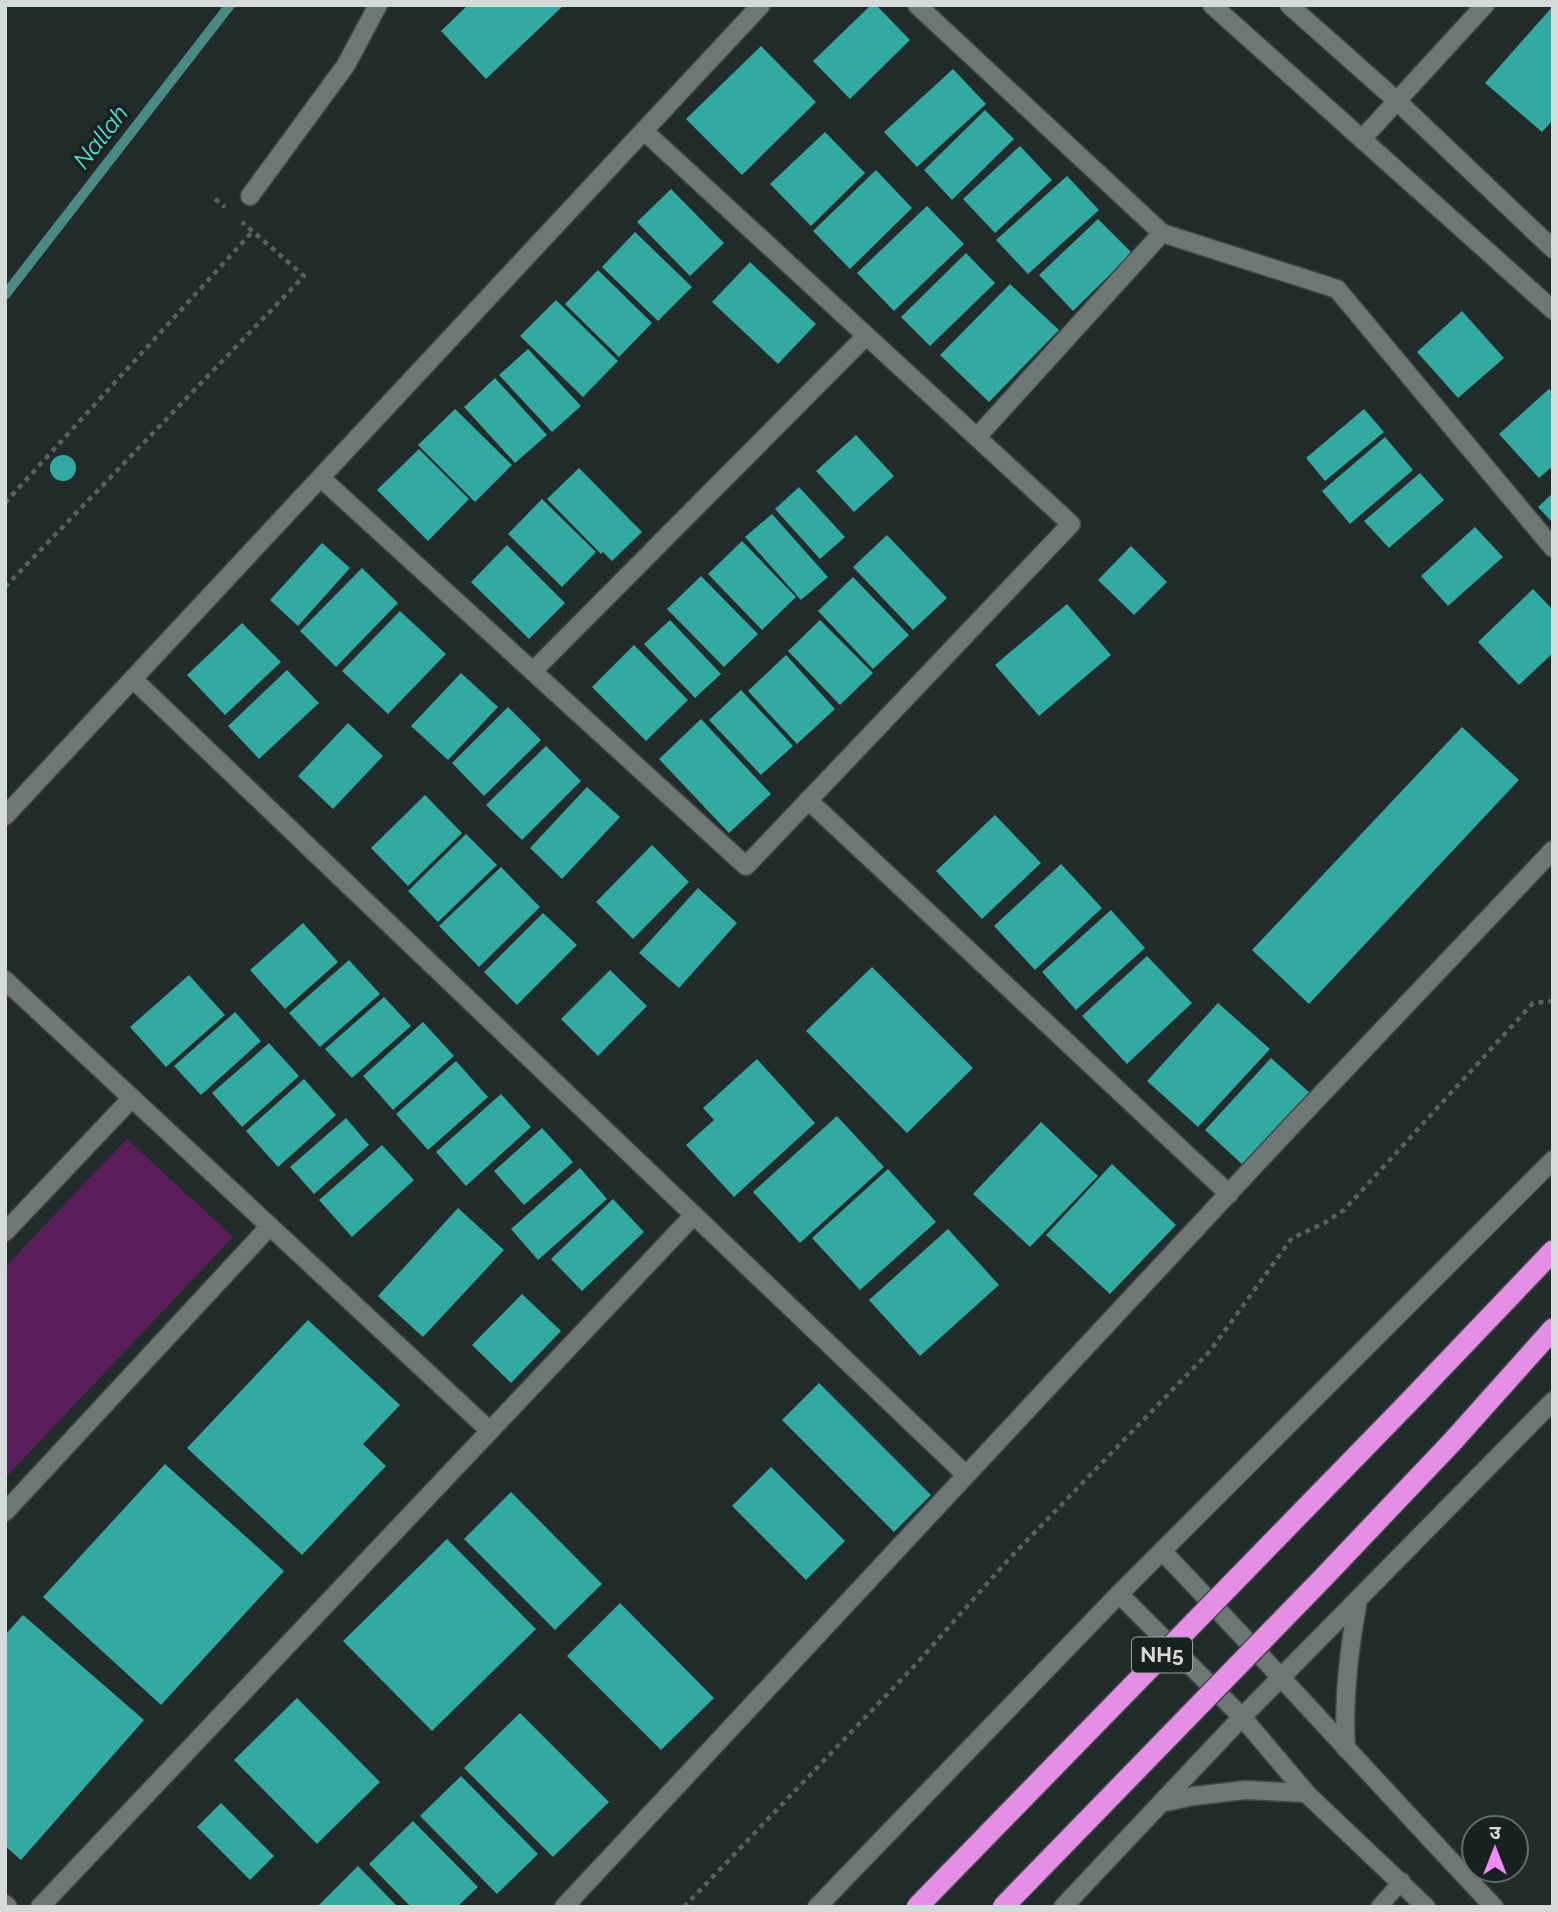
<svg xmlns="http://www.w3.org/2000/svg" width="1558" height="1912" viewBox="0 0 1558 1912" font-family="Raleway,'Noto Sans Devanagari',sans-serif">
<rect width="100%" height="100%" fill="#212b2a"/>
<polygon fill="#5a1d5c" points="127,1139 233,1237 5,1478 5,1267"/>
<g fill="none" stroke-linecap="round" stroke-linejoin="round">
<polyline stroke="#4a8a86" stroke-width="10" points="5,295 230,5"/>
</g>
<g fill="#33aaa1">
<polygon points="468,5 564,5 486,79 441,31"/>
<polygon points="871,5 876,5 910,40 850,99 813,61"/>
<polygon points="1553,6 1553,120 1542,132 1485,83"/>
<polygon points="761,46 816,102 742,175 686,119"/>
<polygon points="953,69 986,104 917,167 884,132"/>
<polygon points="985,110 1014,139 952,200 924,170"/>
<polygon points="825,132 865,173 811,226 770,184"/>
<polygon points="1020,146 1052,180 995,233 963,199"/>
<polygon points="876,170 912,208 850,269 813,231"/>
<polygon points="1067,176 1099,210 1028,274 996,240"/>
<polygon points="671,189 724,243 690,276 637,222"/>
<polygon points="927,206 964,244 894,311 857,273"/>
<polygon points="1098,219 1132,253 1073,311 1039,275"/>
<polygon points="635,232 692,287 658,321 602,267"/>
<polygon points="966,253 995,283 930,346 901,317"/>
<polygon points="750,262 816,324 778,364 712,302"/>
<polygon points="598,270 652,323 619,357 565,304"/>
<polygon points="1010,284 1059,330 989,402 940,355"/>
<polygon points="556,300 618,361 583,397 520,336"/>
<polygon points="1462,311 1504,358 1458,398 1417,352"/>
<polygon points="528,349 581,406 552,432 499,375"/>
<polygon points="495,378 547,435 515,463 464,407"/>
<polygon points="1549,389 1553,393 1553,466 1539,478 1499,434"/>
<polygon points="455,409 512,465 475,502 418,445"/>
<polygon points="1364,409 1384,432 1325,481 1306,458"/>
<polygon points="856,435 894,476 854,512 816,471"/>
<polygon points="1385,437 1413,470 1350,524 1322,491"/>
<polygon points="419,449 469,499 428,541 377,490"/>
<circle cx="63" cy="468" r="13"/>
<polygon points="579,468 642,532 612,561 603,552 601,554 547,499"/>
<polygon points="1420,473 1444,500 1389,548 1364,521"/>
<polygon points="799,487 845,537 820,559 775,509"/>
<polygon points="1553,493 1553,523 1538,507"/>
<polygon points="542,499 596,552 562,587 508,534"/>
<polygon points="772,514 828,577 801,600 745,537"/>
<polygon points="1475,527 1503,557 1448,606 1421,576"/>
<polygon points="887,535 947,598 913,630 853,567"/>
<polygon points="742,541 796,597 762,630 708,574"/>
<polygon points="322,543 350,568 298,626 270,600"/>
<polygon points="507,545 565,603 529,639 471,582"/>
<polygon points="1131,546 1167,582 1134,615 1098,580"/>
<polygon points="362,568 398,603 336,667 300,631"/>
<polygon points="701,576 758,634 724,667 667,609"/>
<polygon points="853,577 909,635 873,669 818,611"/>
<polygon points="1533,589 1553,610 1553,653 1519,685 1478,642"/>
<polygon points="1067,604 1111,655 1039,716 995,665"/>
<polygon points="400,611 446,654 388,714 342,671"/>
<polygon points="670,620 721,674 695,698 644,644"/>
<polygon points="820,620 873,673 840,705 788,651"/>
<polygon points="242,623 281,662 225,715 187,675"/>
<polygon points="634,645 688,700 646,741 592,687"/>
<polygon points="786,655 835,709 797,744 748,691"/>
<polygon points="287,670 319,703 259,759 228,726"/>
<polygon points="461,673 498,707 448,760 411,726"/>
<polygon points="741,690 793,746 761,775 709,720"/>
<polygon points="508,707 541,740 484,796 452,763"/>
<polygon points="701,719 771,794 729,833 659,759"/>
<polygon points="348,723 383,756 333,809 298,776"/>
<polygon points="1462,727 1519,780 1309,1004 1252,950"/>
<polygon points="546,746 581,781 522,840 486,805"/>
<polygon points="587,787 620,817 562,879 530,848"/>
<polygon points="425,795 462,833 408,886 371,848"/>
<polygon points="995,815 1041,863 982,919 936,871"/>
<polygon points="466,834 497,865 438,922 408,891"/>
<polygon points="652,845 689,882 633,939 596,902"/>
<polygon points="1061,864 1102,908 1035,970 994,926"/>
<polygon points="501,867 540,907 479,967 439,926"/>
<polygon points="698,888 737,923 679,988 639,953"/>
<polygon points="1111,910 1145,948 1076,1010 1042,972"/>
<polygon points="543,913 577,945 517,1005 484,972"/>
<polygon points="303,923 338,962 285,1009 250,970"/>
<polygon points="1147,956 1192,1003 1127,1064 1082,1016"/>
<polygon points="349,960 380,994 320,1047 289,1013"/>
<polygon points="872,967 973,1068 907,1133 806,1031"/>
<polygon points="610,970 647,1006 598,1056 561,1019"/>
<polygon points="189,975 225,1015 166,1067 130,1027"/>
<polygon points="384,997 411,1026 352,1078 325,1049"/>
<polygon points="1218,1003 1270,1049 1198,1127 1147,1081"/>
<polygon points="235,1012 261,1041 201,1095 174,1066"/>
<polygon points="423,1022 454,1056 393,1110 363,1076"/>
<polygon points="269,1043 299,1076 242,1127 212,1093"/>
<polygon points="1271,1058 1310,1093 1244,1166 1205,1130"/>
<polygon points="757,1059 815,1123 734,1197 686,1145 714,1120 703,1108"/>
<polygon points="456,1061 488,1097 428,1150 396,1114"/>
<polygon points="304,1079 336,1115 278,1167 246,1131"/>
<polygon points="501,1094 531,1127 466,1186 436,1152"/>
<polygon points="837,1116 884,1167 800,1243 753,1192"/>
<polygon points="346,1118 369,1145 314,1194 290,1167"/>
<polygon points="1041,1122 1098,1176 1030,1247 973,1194"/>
<polygon points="542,1128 573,1162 524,1205 494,1171"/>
<polygon points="382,1145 414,1180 352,1237 319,1200"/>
<polygon points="1112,1164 1176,1225 1110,1294 1046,1235"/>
<polygon points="580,1168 607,1199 538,1260 511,1229"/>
<polygon points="888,1169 936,1222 860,1290 812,1238"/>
<polygon points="613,1199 644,1232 582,1291 551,1259"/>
<polygon points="458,1208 504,1250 423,1337 378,1296"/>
<polygon points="948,1229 999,1285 920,1356 869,1300"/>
<polygon points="522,1294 561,1331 511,1383 472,1345"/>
<polygon points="308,1320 400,1405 363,1444 386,1466 302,1555 187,1448"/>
<polygon points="819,1383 931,1495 894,1532 782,1420"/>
<polygon points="165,1464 284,1571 161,1705 43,1597"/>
<polygon points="771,1467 845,1541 806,1580 732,1506"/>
<polygon points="511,1492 602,1584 555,1630 464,1539"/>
<polygon points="447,1539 536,1629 432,1731 343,1641"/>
<polygon points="620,1603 714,1698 661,1750 567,1656"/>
<polygon points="23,1615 144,1720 21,1860 5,1846 5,1635"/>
<polygon points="297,1698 380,1782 317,1844 234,1760"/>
<polygon points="520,1713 609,1802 553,1857 464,1768"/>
<polygon points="461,1776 538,1854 497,1894 420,1816"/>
<polygon points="221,1803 274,1856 250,1880 197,1827"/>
<polygon points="413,1821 478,1887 457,1907 411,1907 369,1864"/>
<polygon points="358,1866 398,1907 317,1907"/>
</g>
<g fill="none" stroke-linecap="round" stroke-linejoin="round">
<g stroke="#404746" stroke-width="19">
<polyline id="lane" points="1379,1907 1402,1881"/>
</g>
<g stroke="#404746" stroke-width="21">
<g id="street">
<polyline points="917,5 1162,233 1337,289 1553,548"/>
<polyline points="1362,139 1485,5"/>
<polyline points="250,196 346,65 378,5"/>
<polyline points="977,437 1162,233"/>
<polyline points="321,478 746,866 1071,524 644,131"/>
<polyline points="533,671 866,336"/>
<polyline points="133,679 966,1475"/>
<polyline points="808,800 1229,1194"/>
<polyline points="5,816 761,5"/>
<polyline points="5,980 489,1430"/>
<polyline points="5,1232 132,1098"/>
<polyline points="5,1512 270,1226"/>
<polyline points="5,1904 8,1907"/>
<polyline points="40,1907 694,1215"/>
<polyline points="564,1907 1298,1119 1553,850"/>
</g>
</g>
<g stroke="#404746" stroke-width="21">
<g id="secondary">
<polyline points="1212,5 1553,310"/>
<polyline points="1289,5 1396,100 1553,249"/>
<path d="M1162 1551C1274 1668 1383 1789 1494 1907"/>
<polyline points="1119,1594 1242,1717 1308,1795 1426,1907"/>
<path d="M1346 1749C1343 1698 1349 1650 1358 1600"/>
<polyline points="1161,1803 1194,1796 1245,1790 1306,1793"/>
<polyline points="817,1907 1119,1594 1553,1160"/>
<polyline points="1063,1907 1242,1717 1553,1401"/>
</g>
</g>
<g stroke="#404746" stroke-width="24">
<g id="highway">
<polyline points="1407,1404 1553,1251"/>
<polyline points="1453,1441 1553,1329"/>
</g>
</g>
<g stroke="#586160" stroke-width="4.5" stroke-dasharray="5 5" stroke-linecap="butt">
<polyline points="215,199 225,207"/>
<polyline points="5,503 253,231"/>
<polyline points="5,587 304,276 242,222"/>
<polyline points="684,1907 918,1662 1008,1560 1210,1351 1292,1238 1324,1223 1344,1210 1533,1003 1553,1001"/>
</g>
<use href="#lane" stroke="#6d7876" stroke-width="16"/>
<use href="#street" stroke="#6d7876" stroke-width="18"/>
<use href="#secondary" stroke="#6d7876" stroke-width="18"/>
<use href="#highway" stroke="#e48ee6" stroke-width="21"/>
<g stroke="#404746" stroke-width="24" stroke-linecap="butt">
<g id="highway-bridge">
<polyline points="917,1907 1407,1404"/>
<polyline points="1003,1907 1323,1578 1453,1441"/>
</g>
</g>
<use href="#highway-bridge" stroke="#e48ee6" stroke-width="21"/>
</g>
<g text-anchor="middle" stroke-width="7" stroke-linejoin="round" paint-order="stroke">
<rect fill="#182120" stroke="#9ca3a2" stroke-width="2" x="1132" y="1637.5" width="60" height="35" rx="5"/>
<g font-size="21" font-weight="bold" fill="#d5dbda">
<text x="1162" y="1662">NH5</text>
</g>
<g font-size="24" font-style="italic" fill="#4ae4d9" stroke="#182120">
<text transform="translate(101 137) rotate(-52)" y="8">Nallah</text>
</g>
</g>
<rect width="1558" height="1912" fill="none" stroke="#d5dbda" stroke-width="14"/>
<g transform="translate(1495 1849)"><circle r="33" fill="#182120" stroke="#646b6a" stroke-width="2"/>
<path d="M0-5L12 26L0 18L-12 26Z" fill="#f18af4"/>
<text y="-10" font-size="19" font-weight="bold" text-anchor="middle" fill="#d5dbda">उ</text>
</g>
</svg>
